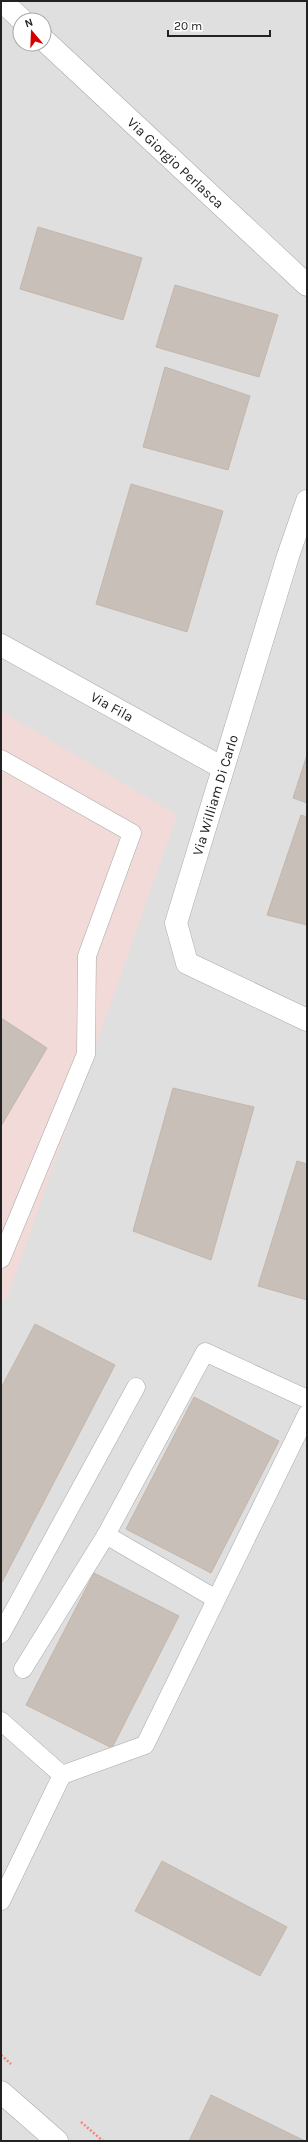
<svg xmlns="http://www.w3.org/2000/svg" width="308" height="2142" viewBox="0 0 308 2142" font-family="Karla,sans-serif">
<rect width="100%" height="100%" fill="#f2efe9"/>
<path fill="#e0dfdf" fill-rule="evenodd" d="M1 1H307V2141H1ZM20 20H44V44H20Z"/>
<polygon fill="#f2dad9" points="1,711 177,815 7,1298 1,1304"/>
<g fill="#c7bfb8" stroke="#c4b6ab">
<polygon points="38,227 142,258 123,320 20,289"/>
<polygon points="175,285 278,315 259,377 156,347"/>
<polygon points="165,367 250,396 228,470 143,447"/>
<polygon points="131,484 223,511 187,632 96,604"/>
<polygon points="307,755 307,803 293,798"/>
<polygon points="301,815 307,817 307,925 267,915"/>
<polygon points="1,1018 47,1048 1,1126"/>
<polygon points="173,1088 254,1107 211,1260 133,1231"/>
<polygon points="297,1161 307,1164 307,1300 258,1286"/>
<polygon points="35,1324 115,1365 1,1584 1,1388"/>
<polygon points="194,1397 279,1441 211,1573 126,1529"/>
<polygon points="94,1573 179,1616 112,1748 26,1705"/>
<polygon points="162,1861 287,1927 260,1976 135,1911"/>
<polygon points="211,2095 305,2141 189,2141"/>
</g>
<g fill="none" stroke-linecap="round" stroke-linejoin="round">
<g stroke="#a9a9a9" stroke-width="19">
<g id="service">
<polyline points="1,759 132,833 87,956 86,1054 1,1259"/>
<polyline points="106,1535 216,1599"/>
<polyline points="1,1634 136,1387"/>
<polyline points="23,1669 106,1535 205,1352 307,1399"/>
<polyline points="1,1721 62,1775"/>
<polyline points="1,1901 62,1775 145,1745 307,1414"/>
</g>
</g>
<g stroke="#a9a9a9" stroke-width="23">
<g id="minor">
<polyline points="2,1 22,20"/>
<path id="s1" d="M44 40 307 285"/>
<polyline points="307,501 288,556 176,923 187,963 307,1020"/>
<path id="s2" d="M1 645 223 768"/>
</g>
</g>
<g stroke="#a9a9a9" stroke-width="23">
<polyline id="tertiary" points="1,2092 57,2141"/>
</g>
<g stroke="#fa8072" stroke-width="2.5" stroke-dasharray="2 2" stroke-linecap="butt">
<polyline points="1,2055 11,2064"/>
<polyline points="81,2122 103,2141"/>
</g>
<use href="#service" stroke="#fff" stroke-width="18"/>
<use href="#minor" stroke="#fff" stroke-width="22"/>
<use href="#tertiary" stroke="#fff" stroke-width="22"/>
</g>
<g text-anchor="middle" stroke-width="3.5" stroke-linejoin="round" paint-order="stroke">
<g font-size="14" fill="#222" stroke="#fff">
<text dy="5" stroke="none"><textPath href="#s1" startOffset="180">Via Giorgio Perlasca</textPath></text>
<text dy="5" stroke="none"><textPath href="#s2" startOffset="127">Via Fila</textPath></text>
<text transform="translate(215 795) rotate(-73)" y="5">Via William Di Carlo</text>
</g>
</g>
<rect width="308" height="2142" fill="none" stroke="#222222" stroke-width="4"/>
<g transform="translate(32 32) rotate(341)"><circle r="19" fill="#ffffff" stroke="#a7a7a7"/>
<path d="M0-3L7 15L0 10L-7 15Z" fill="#d40000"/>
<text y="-6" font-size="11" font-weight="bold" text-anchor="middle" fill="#222222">N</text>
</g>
<path d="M168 30v6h102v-6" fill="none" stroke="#222222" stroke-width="2"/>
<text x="174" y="30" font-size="12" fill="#222222" stroke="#ffffff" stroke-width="3" paint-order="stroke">20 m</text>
</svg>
